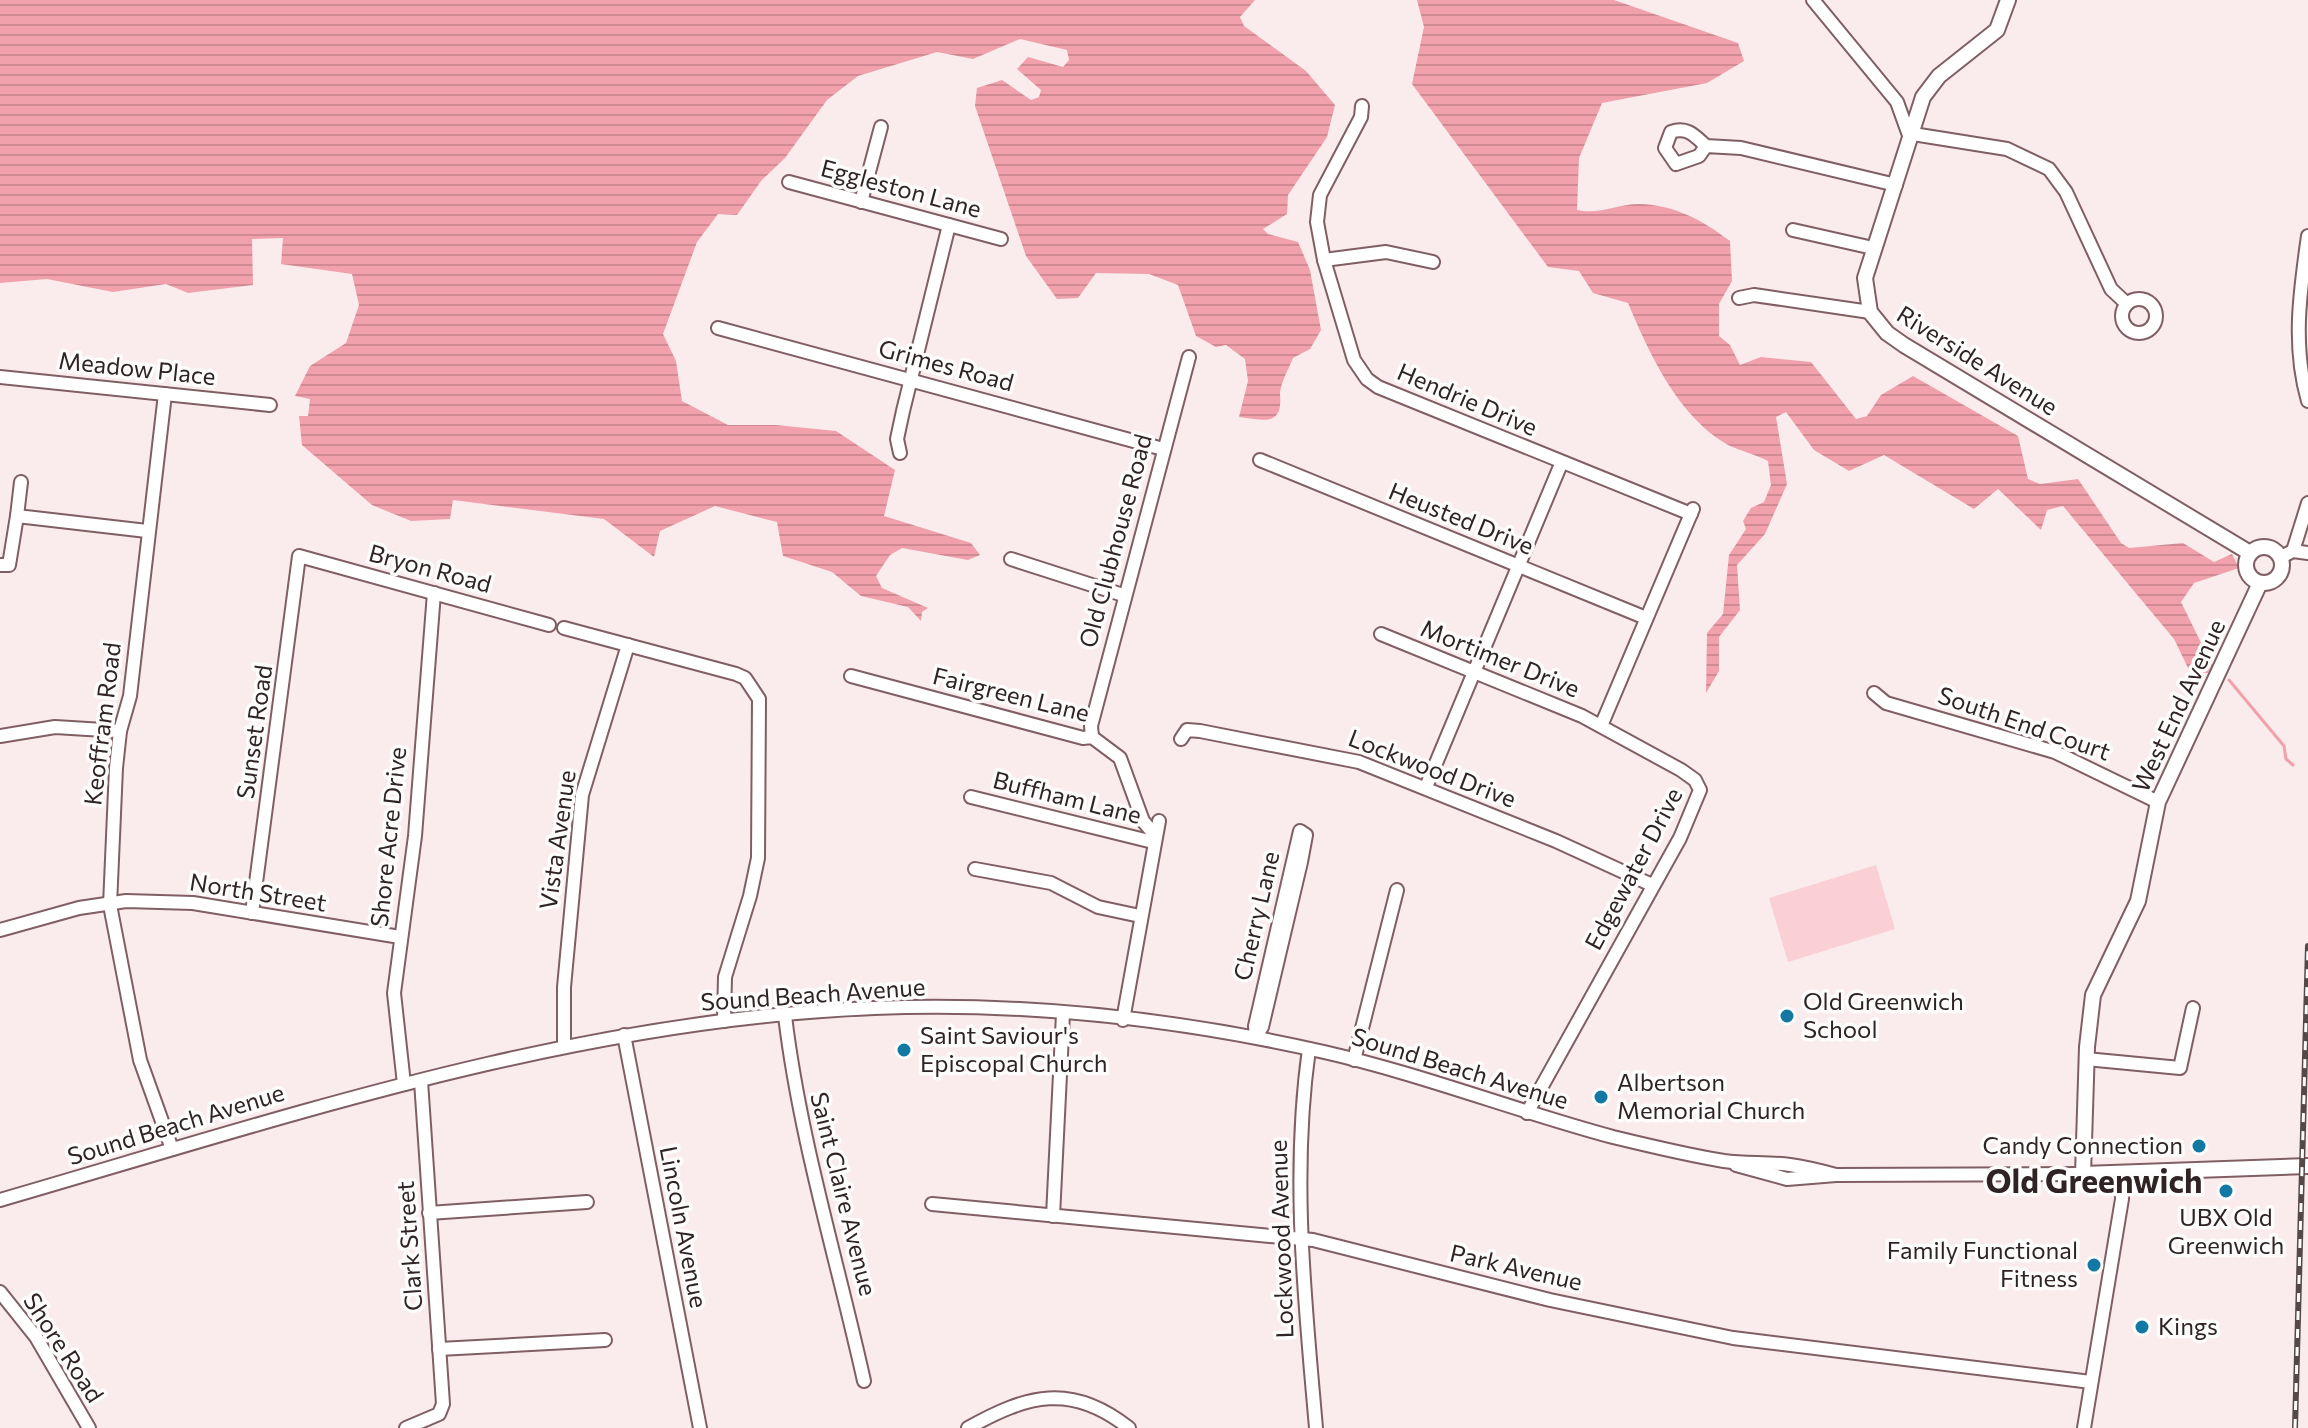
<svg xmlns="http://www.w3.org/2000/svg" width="2308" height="1428" viewBox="0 0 2308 1428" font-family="Commissioner,sans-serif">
<defs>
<pattern id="water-rules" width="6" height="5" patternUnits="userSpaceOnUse" patternTransform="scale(2)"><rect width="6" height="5" fill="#f1a1ac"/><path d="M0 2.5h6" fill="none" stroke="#cf8a94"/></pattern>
</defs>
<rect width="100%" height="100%" fill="#faebec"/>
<polygon fill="#fbd0d5" points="1876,865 1895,929 1788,962 1769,898"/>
<g fill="url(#water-rules)">
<path d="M0 0H1255L1240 17 1244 26 1306 71 1335 105 1327 137 1288 195 1287 214 1263 229 1268 234 1298 242 1310 270 1321 330 1310 349 1293 358C1289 368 1280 384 1280 394 1283 427 1265 420 1239 417L1248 381 1245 359 1226 345 1216 347 1196 336 1178 285 1149 274 1096 273 1078 298 1057 299 1026 256 975 106 977 88 1002 80 1031 100 1039 97 1041 90 1017 69 1028 57 1063 67 1069 60 1067 50 1020 39 973 59 937 52 858 76 827 100 785 158 761 181 737 215 718 214 697 242 663 334 676 361 682 401 728 425H776L836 431 895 470 884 516 971 543 980 555 968 560 902 548 890 555 876 576 882 588 928 608 922 612 921 621 908 607 861 596 832 572 783 556 777 522 715 506 660 531 654 557 604 519 453 500 450 519 411 521 372 505 302 445 299 416H308L310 399 295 396 310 366 346 343 359 305 352 274 281 264 283 238 252 239 253 285 188 293 166 284 113 292 47 279 0 283Z"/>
<path d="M1417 0H1614L1738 43 1744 61 1707 83 1602 103 1579 158 1577 210C1599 215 1617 204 1639 204 1675 205 1702 220 1730 241L1732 281 1719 304V336L1730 345 1740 365 1761 357 1811 362 1856 419 1867 416 1881 395 1913 376 2018 436 2028 479 2040 484 2078 479 2121 543 2129 548 2183 543 2214 562 2232 554 2239 568 2194 583 2181 602 2212 665 2208 673 2190 672 2174 639 2063 506 2047 510 2041 530 1998 489 1974 509 1884 455 1849 471 1814 450 1786 412 1776 417 1787 484 1765 534 1737 565 1740 610 1719 637V671L1706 693 1707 633 1723 614 1729 555 1746 529 1743 521 1751 508 1764 502 1771 485 1768 461C1755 454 1740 451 1728 445 1678 417 1649 353 1628 303L1593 293 1579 271 1548 267 1412 84 1424 27Z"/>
</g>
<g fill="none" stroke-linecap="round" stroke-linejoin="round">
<polyline stroke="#f1a1ac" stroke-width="3" points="2229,680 2284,746 2286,759 2293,765"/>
<g stroke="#7f5f63" stroke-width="16">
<g id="minor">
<polyline points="1813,0 1897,102 1910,138"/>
<polyline points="1362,106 1361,117 1320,195 1317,222 1324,260 1354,360 1367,379 1378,387 1691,514"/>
<polyline points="1913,134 2007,149 2049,169 2066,192 2111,289 2127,304"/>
<path d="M1706 146C1695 136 1687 126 1671 132L1665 148 1676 164 1699 156 1706 146 1741 148 1896 185"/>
<polyline points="789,182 1001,239"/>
<polyline points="861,202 881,127"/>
<polyline points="1793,230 1873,248"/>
<path d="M2308 236C2300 292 2292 346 2308 401"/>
<polyline points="1324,260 1386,252 1433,262"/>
<polyline points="1739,298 1754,295 1870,312"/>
<circle cx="2139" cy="316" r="17"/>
<polyline points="718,328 1163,449"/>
<polyline points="0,377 270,405"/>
<polyline points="165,394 130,696 120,731 116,768 110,905 140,1060 172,1149"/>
<polyline points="900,453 897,439 903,411 949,225"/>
<polyline points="1260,460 1646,618"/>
<polyline points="17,516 21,482"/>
<polyline points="2293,551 2308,503"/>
<polyline points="2281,557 2293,551 2308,553"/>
<polyline points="1011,559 1123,595"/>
<polyline points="0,565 9,565 17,516 147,531"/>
<polyline points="564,628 736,674 745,678 759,699 758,858 750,896 725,977 724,1021"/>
<polyline points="1381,634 1582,716 1681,770 1695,780 1700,790 1680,838 1527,1113"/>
<polyline points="851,676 1083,738 1092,737 1120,758 1143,821 1154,834"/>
<polyline points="1874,693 1886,703 2055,752 2158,802"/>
<polyline points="1601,726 1693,509"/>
<polyline points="0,736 55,727 120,731"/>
<polyline points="1092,737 1091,726 1189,357"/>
<polyline points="1181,739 1187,730 1200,731 1359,762 1556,841 1652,885"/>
<polyline points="1426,787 1561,464"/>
<polyline points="971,797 1153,842"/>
<polygon points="1300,831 1306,835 1301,862 1262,1027 1256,1037 1255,1026"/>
<polyline points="975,869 1051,883 1098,907 1140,916"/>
<polyline points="252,913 299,556 549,625"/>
<polyline points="0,930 79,908 126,901 193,903 400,937"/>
<path d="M785 1016C800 1140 837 1259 864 1381"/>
<polyline points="1123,1020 1159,821"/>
<polyline points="624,1035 700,1428"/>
<polyline points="564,1046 564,987 582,795 628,645"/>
<path d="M1309 1049C1291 1176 1305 1301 1316 1428"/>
<polyline points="2086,1059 2180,1068 2193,1008"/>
<polyline points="1354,1060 1397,890"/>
<polyline points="404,1084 394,993 415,836 434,593"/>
<polyline points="1736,1165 1787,1179 1836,1175 2083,1174"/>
<path d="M0 1200C286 1117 573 1020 874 1008 1023 1002 1178 1019 1324 1052 1421 1074 1516 1111 1613 1137 1650 1146 1687 1155 1724 1161 1746 1164 1768 1162 1790 1165 1805 1167 1821 1171 1836 1175"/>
<polyline points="932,1204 1313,1240 1550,1300 1733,1338 2091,1382"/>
<polyline points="429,1213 587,1202"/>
<polyline points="1053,1216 1063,1014"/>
<polyline points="0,1292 36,1337 89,1428"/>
<polyline points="439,1349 605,1340"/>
<polyline points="406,1428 439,1414 443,1404 421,1081"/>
<path d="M968 1428C1027 1395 1071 1382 1129 1428"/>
<polyline points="2084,1428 2122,1199 2123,1173"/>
</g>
</g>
<g stroke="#7f5f63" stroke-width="18">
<g id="tertiary">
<polyline points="2008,0 1997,30 1939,76 1923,97 1865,278 1870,312 1887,333 1904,345 2250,553"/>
<circle cx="2264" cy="565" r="18"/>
<polyline points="2260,583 2158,802 2138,901 2093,995 2087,1047 2083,1174 2308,1166"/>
</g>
</g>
<use href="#minor" stroke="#fff" stroke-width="12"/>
<use href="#tertiary" stroke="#fff" stroke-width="14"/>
<g stroke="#554849" stroke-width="6">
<polyline id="rail" points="2295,1428 2308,946"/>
</g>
<use href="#rail" stroke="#fcfcfc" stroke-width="3" stroke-dasharray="9" stroke-linecap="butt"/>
</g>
<g fill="#1379a4" stroke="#fcfcfc" stroke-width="3">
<circle cx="1787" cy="1016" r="8"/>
<circle cx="904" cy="1050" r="8"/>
<circle cx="1601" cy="1097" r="8"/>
<circle cx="2199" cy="1146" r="8"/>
<circle cx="2226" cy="1191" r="8"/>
<circle cx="2094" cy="1265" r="8"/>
<circle cx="2142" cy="1327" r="8"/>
</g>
<g text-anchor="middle" stroke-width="7" stroke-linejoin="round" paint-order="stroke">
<g font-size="24" fill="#302324" stroke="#fcfcfc">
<text transform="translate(901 189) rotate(15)" y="8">Eggleston Lane</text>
<text transform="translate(1977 361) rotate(32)" y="8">Riverside Avenue</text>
<text transform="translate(946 366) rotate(15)" y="8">Grimes Road</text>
<text transform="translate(137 369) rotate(6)" y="8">Meadow Place</text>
<text transform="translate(1467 400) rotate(23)" y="8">Hendrie Drive</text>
<text transform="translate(1461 519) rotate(22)" y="8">Heusted Drive</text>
<text transform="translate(1116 541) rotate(-75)" y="8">Old Clubhouse Road</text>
<text transform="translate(430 569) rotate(15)" y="8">Bryon Road</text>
<text transform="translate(1500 659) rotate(22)" y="8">Mortimer Drive</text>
<text transform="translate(1011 695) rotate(14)" y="8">Fairgreen Lane</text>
<text transform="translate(2179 706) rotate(-65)" y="8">West End Avenue</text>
<text transform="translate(103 724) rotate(-83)" y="8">Keoffram Road</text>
<text transform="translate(2024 724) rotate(19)" y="8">South End Court</text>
<text transform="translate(255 732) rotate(-82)" y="8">Sunset Road</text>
<text transform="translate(1432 769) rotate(21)" y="8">Lockwood Drive</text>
<text transform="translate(1067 798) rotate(14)" y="8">Buffham Lane</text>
<text transform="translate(389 837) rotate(-84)" y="8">Shore Acre Drive</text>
<text transform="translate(558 840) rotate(-82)" y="8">Vista Avenue</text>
<text transform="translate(1634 869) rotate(-62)" y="8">Edgewater Drive</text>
<text transform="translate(258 893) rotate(9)" y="8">North Street</text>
<text transform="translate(1257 916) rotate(-77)" y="8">Cherry Lane</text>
<text transform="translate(813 995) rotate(-4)" y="8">Sound Beach Avenue</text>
<text transform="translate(1460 1069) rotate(17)" y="8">Sound Beach Avenue</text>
<text transform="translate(176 1125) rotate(-17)" y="8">Sound Beach Avenue</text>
<text transform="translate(843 1194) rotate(76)" y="8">Saint Claire Avenue</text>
<text transform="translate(683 1227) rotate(79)" y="8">Lincoln Avenue</text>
<text transform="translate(1282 1239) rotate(-92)" y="8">Lockwood Avenue</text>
<text transform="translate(410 1246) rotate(-94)" y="8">Clark Street</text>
<text transform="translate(1516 1268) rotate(13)" y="8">Park Avenue</text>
<text transform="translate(63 1348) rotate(57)" y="8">Shore Road</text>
</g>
<g font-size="24" fill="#302324" stroke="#fcfcfc" text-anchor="start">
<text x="1803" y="1010">Old Greenwich<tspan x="1803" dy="28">School</tspan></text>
<text x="920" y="1044">Saint Saviour's<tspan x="920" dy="28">Episcopal Church</tspan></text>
<text x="1617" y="1091">Albertson<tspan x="1617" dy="28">Memorial Church</tspan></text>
<text x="2183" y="1154" text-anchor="end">Candy Connection</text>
<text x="2226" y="1226" text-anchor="middle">UBX Old<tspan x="2226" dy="28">Greenwich</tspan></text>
<text x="2078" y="1259" text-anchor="end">Family Functional<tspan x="2078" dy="28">Fitness</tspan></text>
<text x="2158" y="1335">Kings</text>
</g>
<g font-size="32" font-weight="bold" fill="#302324" stroke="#fcfcfc">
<text x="2094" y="1193">Old Greenwich</text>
</g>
</g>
</svg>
